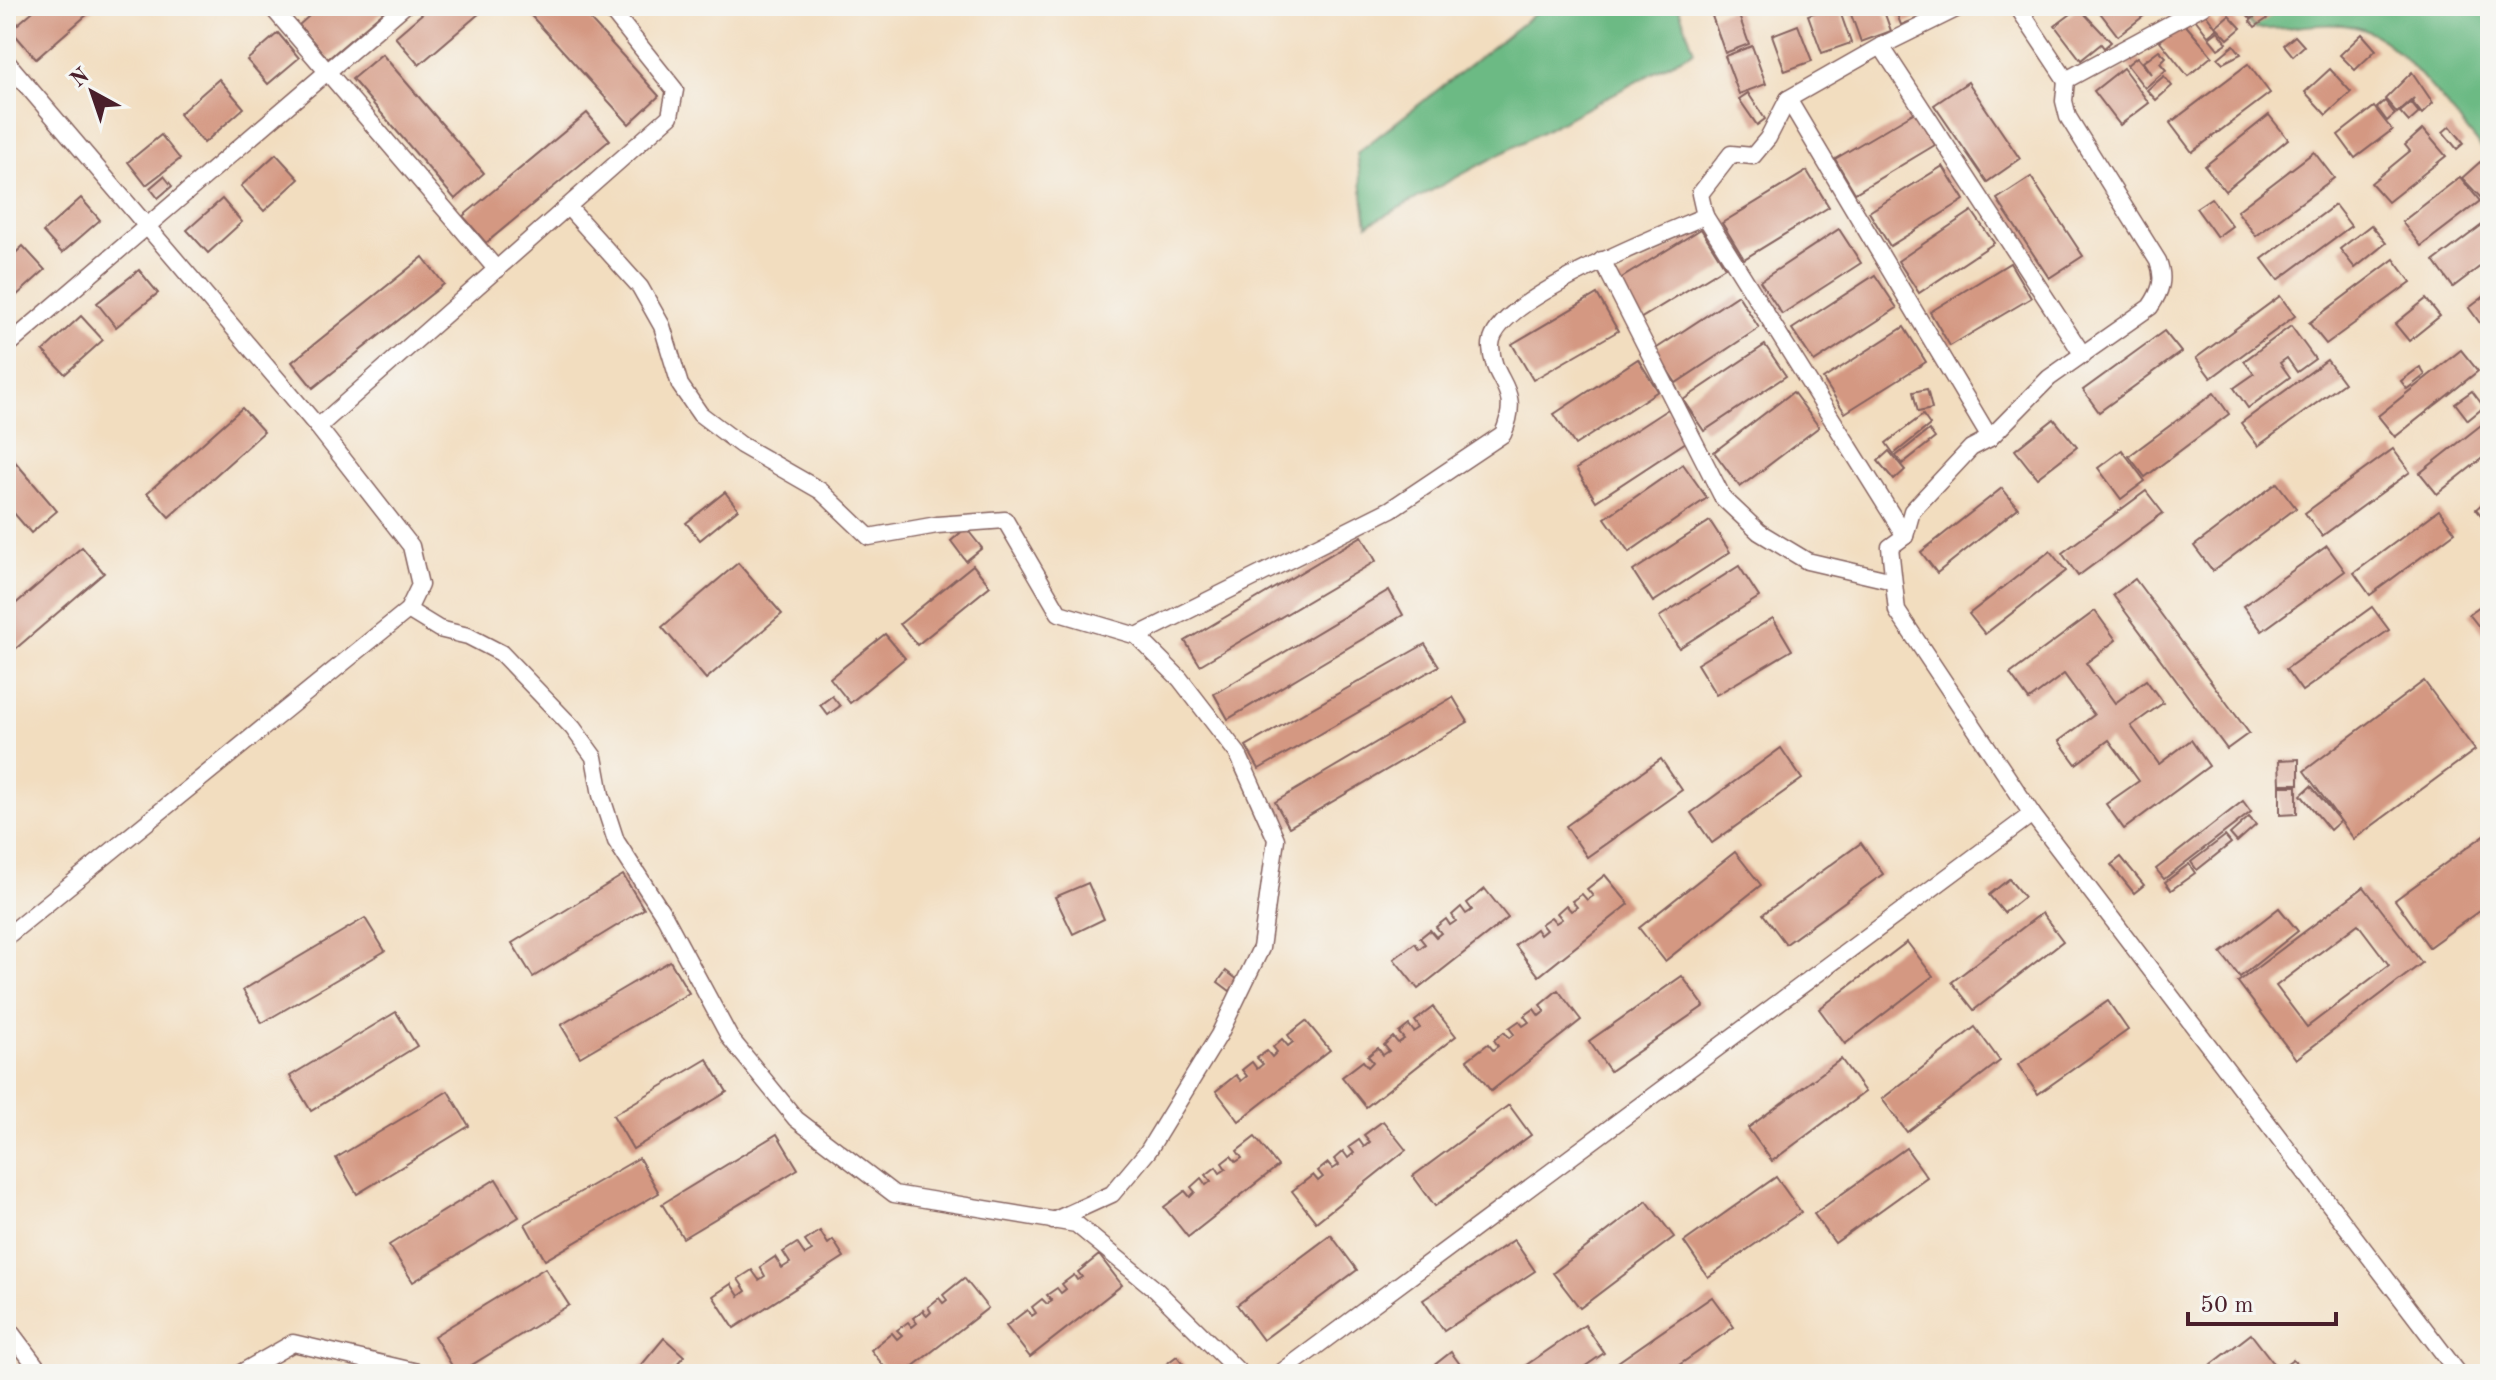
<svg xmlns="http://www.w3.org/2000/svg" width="2496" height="1380" viewBox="0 0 2496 1380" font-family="'Old Standard TT',serif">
<rect width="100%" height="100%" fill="#f6f6f2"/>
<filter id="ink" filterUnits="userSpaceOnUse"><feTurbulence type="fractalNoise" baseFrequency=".0125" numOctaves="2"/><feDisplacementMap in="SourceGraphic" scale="16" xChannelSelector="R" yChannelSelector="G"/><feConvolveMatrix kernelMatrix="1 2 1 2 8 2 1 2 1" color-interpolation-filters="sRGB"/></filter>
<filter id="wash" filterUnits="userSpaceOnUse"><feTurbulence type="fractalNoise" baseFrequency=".006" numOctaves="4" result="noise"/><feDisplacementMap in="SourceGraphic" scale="32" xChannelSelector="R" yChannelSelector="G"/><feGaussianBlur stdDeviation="1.8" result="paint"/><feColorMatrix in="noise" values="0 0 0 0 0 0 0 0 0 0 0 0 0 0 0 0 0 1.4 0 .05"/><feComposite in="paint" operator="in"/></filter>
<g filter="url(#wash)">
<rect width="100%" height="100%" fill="#f2ddbf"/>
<g fill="#6cba84" stroke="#5b6c58" stroke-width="2">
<polygon points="1545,6 1678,6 1694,51 1367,225 1357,153"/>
<path d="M2236 6H2490V158C2461 125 2400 38 2359 28 2324 19 2289 31 2254 29Z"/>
</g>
<g id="blocks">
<g fill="#d49882" fill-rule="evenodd">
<polygon points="39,6 97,6 36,59 11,30"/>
<polygon points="320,6 390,6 328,59 299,25"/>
<polygon points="431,6 488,6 419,65 395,37"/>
<polygon points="531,6 578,6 659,96 629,124 526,10"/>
<polygon points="1832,6 1838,6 1851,43 1822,53 1808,15"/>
<polygon points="1848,6 1882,6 1891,31 1861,42"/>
<polygon points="1894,6 1923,6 1926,15 1901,25"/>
<polygon points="2095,6 2140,6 2146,14 2118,36"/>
<polygon points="2240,6 2266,6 2251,19"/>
<polygon points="2268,6 2277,12 2255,27 2250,21"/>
<polygon points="1736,7 1749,44 1725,53 1712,16"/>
<polygon points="2201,7 2217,29 2208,36 2192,15"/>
<polygon points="2079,8 2111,42 2104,48 2101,44 2081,60 2055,26"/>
<polygon points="2229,15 2241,28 2228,39 2216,26"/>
<polygon points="2183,22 2212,56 2188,76 2160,41"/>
<polygon points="1798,25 1812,61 1785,71 1772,35"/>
<polygon points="2218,31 2227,43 2218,49 2209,38"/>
<polygon points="278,33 299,58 268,84 247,60"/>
<polygon points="2362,34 2376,50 2355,70 2340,55"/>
<polygon points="2295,36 2304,46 2293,56 2284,45"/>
<polygon points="2234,45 2241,54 2223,63 2218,58"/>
<polygon points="1752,46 1766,84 1739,94 1725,56"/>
<polygon points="2159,50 2166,57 2160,63 2166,70 2145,88 2127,65 2137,57 2151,74 2143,62"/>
<polygon points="382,54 484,173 455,199 352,79"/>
<polygon points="2248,64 2270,93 2192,152 2170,123"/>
<polygon points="2123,68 2149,103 2120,125 2094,91"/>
<polygon points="2330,69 2351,92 2326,115 2305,92"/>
<polygon points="2412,72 2433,103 2422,114 2412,102 2414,98 2397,113 2385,99"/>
<polygon points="2164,76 2172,86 2156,100 2147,90"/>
<polygon points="219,79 244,108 204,143 179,114"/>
<polygon points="1968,82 2020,159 1987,182 1934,105"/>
<polygon points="1748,93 1765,119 1757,125 1739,99"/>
<polygon points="2385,101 2395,114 2387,121 2377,108"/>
<polygon points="2411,103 2419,113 2409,122 2400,112"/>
<polygon points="2374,107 2392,130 2355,158 2338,135"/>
<polygon points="1915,112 1935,145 1855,193 1835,159"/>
<polygon points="587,113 610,140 486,243 463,216"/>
<polygon points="2269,115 2288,139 2225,191 2205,166"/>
<polygon points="2450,126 2464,143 2457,149 2443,132"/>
<polygon points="2423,129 2446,156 2388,202 2371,183 2410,151 2405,145"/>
<polygon points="161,135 180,159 146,185 128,162"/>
<polygon points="2314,152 2334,178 2256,236 2237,211"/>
<polygon points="276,154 299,179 264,211 241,186"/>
<polygon points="2480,162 2490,174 2490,196 2484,201 2462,178"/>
<polygon points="1943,166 1964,200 1890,246 1869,212"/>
<polygon points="1807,171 1829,207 1744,259 1722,223"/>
<polygon points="164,176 172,186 158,198 150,188"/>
<polygon points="2031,177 2083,256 2049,278 1997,199"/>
<polygon points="2460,177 2480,201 2421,246 2402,222"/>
<polygon points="81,198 100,220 62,253 43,232"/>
<polygon points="2211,198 2232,226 2217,237 2196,208"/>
<polygon points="222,199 242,222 208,253 187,230"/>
<polygon points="2335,205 2351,226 2278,280 2262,259"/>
<polygon points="1972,211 1994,243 1919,293 1898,261"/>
<polygon points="2490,219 2490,259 2453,287 2434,261"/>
<polygon points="2371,225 2386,243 2355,268 2340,249"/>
<polygon points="1701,229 1725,267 1638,320 1615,282"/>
<polygon points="1839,229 1861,263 1782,314 1760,281"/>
<polygon points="23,246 45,270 6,305 6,262"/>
<polygon points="423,257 444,284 313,388 292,362"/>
<polygon points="2394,259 2411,282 2326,344 2309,323"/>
<polygon points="2010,263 2031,298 1950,346 1930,312"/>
<polygon points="139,270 158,293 116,327 97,303"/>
<polygon points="1875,275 1897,308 1814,362 1792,329"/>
<polygon points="2490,292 2490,332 2488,334 2469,308"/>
<polygon points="1597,294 1618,331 1533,380 1512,344"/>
<polygon points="1738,295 1759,328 1676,383 1654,350"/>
<polygon points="2280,296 2295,316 2211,378 2196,358"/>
<polygon points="2426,299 2440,316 2409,341 2395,324"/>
<polygon points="81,316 103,340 65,374 43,351"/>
<polygon points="2291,326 2315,359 2297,372 2287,358 2280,363 2290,377 2248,408 2234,388 2254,374 2244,361"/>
<polygon points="1904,327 1926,362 1845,413 1823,379"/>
<polygon points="2164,331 2181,352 2099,412 2083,390"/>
<polygon points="1765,345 1786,376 1704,431 1683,400"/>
<polygon points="2461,350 2478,371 2395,437 2378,416"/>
<polygon points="1638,359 1658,391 1575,445 1554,414"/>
<polygon points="2327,360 2344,383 2258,446 2241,423"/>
<polygon points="2420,367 2425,375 2407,389 2401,381"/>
<polygon points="1927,389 1932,409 1918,412 1913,392"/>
<polygon points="2472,391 2484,407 2468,420 2455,403"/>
<polygon points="1793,392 1819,427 1740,487 1714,452"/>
<polygon points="2214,393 2229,414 2145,477 2129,456"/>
<polygon points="242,408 264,432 169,517 147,493"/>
<polygon points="1668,409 1689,440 1596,501 1576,469"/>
<polygon points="1923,415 1930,425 1894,454 1886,443"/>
<polygon points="2490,418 2490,452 2437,494 2420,473"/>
<polygon points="2054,419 2077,447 2037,478 2015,450"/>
<polygon points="1929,430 1935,438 1902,464 1896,456"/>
<polygon points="2393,449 2410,472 2322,536 2305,513"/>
<polygon points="2122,450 2145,481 2121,499 2098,468"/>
<polygon points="6,451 57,511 31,533 6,504"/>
<polygon points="1889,451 1905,470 1894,480 1878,461"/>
<polygon points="1683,464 1707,498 1629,552 1605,518"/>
<polygon points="2277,483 2296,508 2213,571 2194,546"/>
<polygon points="2002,488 2018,508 1937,573 1921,552"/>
<polygon points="2146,491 2163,513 2078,576 2062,553"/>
<polygon points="725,492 738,509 700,540 686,523"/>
<polygon points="2490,497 2490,526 2476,509"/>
<polygon points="2439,510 2455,532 2370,595 2354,573"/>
<polygon points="1710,521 1730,552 1653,602 1633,571"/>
<polygon points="966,528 982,548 966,561 951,541"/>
<polygon points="1362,536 1376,561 1200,665 1185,641"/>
<polygon points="2327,546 2345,571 2262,631 2243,606"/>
<polygon points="82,547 104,573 6,657 6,612"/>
<polygon points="2050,551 2066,571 1985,634 1969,614"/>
<polygon points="738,563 782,614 706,679 662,627"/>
<polygon points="973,565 990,586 917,645 900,624"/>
<polygon points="1739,566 1759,597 1679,648 1659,617"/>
<polygon points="2135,579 2249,733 2227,749 2113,595"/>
<polygon points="1389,590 1403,615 1228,719 1214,694"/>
<polygon points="2490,599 2490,635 2487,637 2469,614"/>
<polygon points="2372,607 2389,630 2302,691 2286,669"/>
<polygon points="2095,611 2116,640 2086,663 2115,703 2146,680 2163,703 2131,726 2159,764 2191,740 2209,766 2124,829 2106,804 2139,781 2109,740 2076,764 2059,741 2094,715 2064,674 2029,700 2010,674"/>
<polygon points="1773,618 1792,650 1716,695 1697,664"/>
<polygon points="885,634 905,658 850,703 830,678"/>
<polygon points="1425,644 1439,666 1259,769 1246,746"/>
<polygon points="2424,681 2475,750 2354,839 2304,771"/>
<polygon points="832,696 840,706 828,715 820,705"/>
<polygon points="1453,697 1468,722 1289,827 1275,802"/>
<polygon points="1781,748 1802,779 1712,843 1691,813"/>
<polygon points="1661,759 1682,790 1587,857 1566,826"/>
<polygon points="2299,759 2299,784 2280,784 2279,760"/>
<polygon points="2280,786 2297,786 2297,814 2280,815"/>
<polygon points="2311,786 2340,821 2330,830 2301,795"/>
<polygon points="2243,801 2251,812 2164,879 2156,869"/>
<polygon points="2249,817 2256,825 2237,842 2230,834"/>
<polygon points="2490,831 2490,903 2429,947 2395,900"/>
<polygon points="2225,836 2231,843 2197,870 2191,862"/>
<polygon points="1861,843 1883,874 1786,944 1763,914"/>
<polygon points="1735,852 1761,885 1665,961 1639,928"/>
<polygon points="2121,857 2144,885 2134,893 2111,865"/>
<polygon points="2189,864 2195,873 2171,890 2165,882"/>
<polygon points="623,875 644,909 533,977 512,943"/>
<polygon points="1605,875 1629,904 1539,976 1515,945 1536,929 1540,935 1546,930 1541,924 1551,917 1556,923 1562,919 1557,913 1566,905 1571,911 1577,907 1572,901 1582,894 1587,900 1593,896 1587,889"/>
<polygon points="2009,879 2024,897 2004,913 1989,895"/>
<polygon points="1088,883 1104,919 1073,934 1055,897"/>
<path d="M2364 887 2422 963 2296 1059 2238 982ZM2358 924 2389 965 2307 1027 2276 986Z"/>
<polygon points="1485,889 1508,918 1418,989 1394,959 1415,943 1419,949 1425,944 1420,938 1430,930 1436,937 1441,933 1436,927 1446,919 1450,925 1456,921 1452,915 1461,907 1466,914 1472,910 1467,903"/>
<polygon points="2279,908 2298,931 2240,977 2221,953"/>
<polygon points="2042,913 2063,941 1974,1010 1952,982"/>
<polygon points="365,918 385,951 262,1023 243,990"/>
<polygon points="1907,942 1933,976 1845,1044 1819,1009"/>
<polygon points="670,961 689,993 580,1057 561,1025"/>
<polygon points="1226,971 1238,980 1230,991 1218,982"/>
<polygon points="1682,976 1704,1006 1610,1071 1589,1041"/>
<polygon points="1558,990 1581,1020 1491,1091 1467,1060 1488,1044 1493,1050 1498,1046 1494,1040 1504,1032 1509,1038 1514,1034 1509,1028 1519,1021 1523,1026 1529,1022 1524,1016 1534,1009 1539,1016 1545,1011 1540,1005"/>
<polygon points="2108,1001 2128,1030 2038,1094 2018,1065"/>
<polygon points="1433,1007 1456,1036 1366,1107 1342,1077 1363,1061 1368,1067 1373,1062 1368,1056 1378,1048 1383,1055 1389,1051 1384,1045 1393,1037 1398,1043 1404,1039 1399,1033 1409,1025 1414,1032 1420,1028 1415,1021"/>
<polygon points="396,1012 417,1046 311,1111 290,1076"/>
<polygon points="1306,1021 1330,1050 1239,1121 1216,1091 1236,1075 1241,1081 1247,1076 1242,1070 1252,1062 1257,1069 1263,1064 1257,1058 1267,1051 1272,1057 1277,1052 1273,1047 1282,1039 1288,1046 1293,1042 1288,1035"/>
<polygon points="1975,1027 2000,1061 1907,1132 1882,1099"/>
<polygon points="707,1059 727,1092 633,1149 613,1115"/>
<polygon points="1841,1059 1865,1092 1772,1161 1748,1128"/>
<polygon points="448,1091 469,1126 357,1194 336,1158"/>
<polygon points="1509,1105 1531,1135 1435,1206 1413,1176"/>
<polygon points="1383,1121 1406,1150 1316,1222 1292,1191 1313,1175 1318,1181 1323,1177 1318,1171 1328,1163 1333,1169 1339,1165 1334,1159 1343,1151 1348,1158 1354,1153 1349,1147 1359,1140 1364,1147 1370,1142 1364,1135"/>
<polygon points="777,1134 798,1169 683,1238 662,1204"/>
<polygon points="1255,1137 1278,1166 1188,1237 1164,1207 1185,1191 1190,1197 1195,1192 1191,1187 1201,1178 1206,1185 1211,1181 1206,1175 1216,1167 1220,1173 1226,1169 1222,1163 1231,1156 1236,1162 1242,1158 1237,1151"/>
<polygon points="1906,1148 1927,1177 1835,1243 1814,1214"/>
<polygon points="639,1158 659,1193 545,1260 525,1224"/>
<polygon points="1776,1177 1801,1212 1708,1277 1684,1242"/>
<polygon points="496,1179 519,1217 413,1282 389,1245"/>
<polygon points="1647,1201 1674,1237 1580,1308 1553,1273"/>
<polygon points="820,1231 828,1244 833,1240 844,1257 734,1328 713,1296 731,1284 739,1296 746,1291 738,1279 752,1270 759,1280 765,1276 760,1267 775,1257 782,1268 790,1263 783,1252 797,1243 805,1255 812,1251 805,1241"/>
<polygon points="1331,1235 1357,1270 1263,1340 1237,1305"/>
<polygon points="1514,1240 1535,1271 1444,1331 1423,1300"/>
<polygon points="1099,1255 1122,1285 1030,1357 1006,1326 1027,1310 1032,1316 1036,1313 1032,1307 1042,1299 1047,1304 1052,1301 1047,1295 1057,1288 1061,1293 1066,1289 1062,1284 1074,1275 1077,1280 1082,1277 1078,1272"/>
<polygon points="545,1268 569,1305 457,1374 434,1336"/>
<polygon points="964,1278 988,1308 903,1374 890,1374 871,1350 892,1333 897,1339 902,1335 897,1330 908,1322 912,1327 917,1323 913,1318 923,1310 927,1316 931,1312 928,1307 939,1298 943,1303 947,1300 943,1295"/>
<polygon points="1712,1297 1734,1327 1666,1374 1627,1374 1618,1362"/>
<polygon points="1585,1325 1604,1353 1574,1374 1513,1374"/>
<polygon points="2251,1334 2275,1365 2263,1374 2199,1374"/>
<polygon points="664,1338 684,1356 668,1374 634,1374"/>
<polygon points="1451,1352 1467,1374 1423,1374"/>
<polygon points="1177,1356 1191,1374 1153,1374"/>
<polygon points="2293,1359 2304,1374 2267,1374 2278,1366 2279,1369"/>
</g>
</g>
</g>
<g filter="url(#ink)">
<use href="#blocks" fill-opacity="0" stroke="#85625f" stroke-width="2"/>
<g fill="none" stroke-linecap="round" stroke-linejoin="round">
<g stroke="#85625f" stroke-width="19">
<g id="street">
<polyline points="271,6 497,270"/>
<polyline points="2017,6 2066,80"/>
<path d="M2203 6 2066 80 2064 101 2068 117 2158 261C2165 279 2161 291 2150 307L2049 378 1990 438 1971 448 1912 511 1905 536 1890 547 1897 611 2032 814 2459 1374"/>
<polyline points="1881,46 2083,355"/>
<polyline points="6,61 318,427 411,546 420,585 408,610 6,937"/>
<polyline points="1788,99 1990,438"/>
<polyline points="568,207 640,287 662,326 680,385 700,414 741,445 821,491 869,537 937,525 1005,520 1059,613 1137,636 1180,679 1238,754 1276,839 1261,948 1219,1035 1148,1151 1112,1194 1053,1221"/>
<polyline points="1705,216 1905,536"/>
<polyline points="1602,260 1723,498 1759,532 1807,561 1893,581"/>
<polyline points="6,347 404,6"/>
<polyline points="318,427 670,116 675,90 608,6"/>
<polyline points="408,610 439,629 468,636 501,653 573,728 594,757 601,795 616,841 665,917 730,1038 796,1119 894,1194 1076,1224 1156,1290 1241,1374"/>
<path d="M1137 636 1391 509 1503 434C1523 387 1493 384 1491 347 1489 301 1666 233 1705 216L1700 194 1731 154 1753 156 1768 138 1788 99 1881 46 1962 6"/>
<polyline points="6,1326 42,1374"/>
<polyline points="239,1374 293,1343 426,1374"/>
<polyline points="1279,1374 2032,814"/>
</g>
</g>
<use href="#street" stroke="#fff" stroke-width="16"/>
</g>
</g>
<rect width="2496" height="1380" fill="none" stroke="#f6f6f2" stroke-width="32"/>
<g transform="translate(92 92) rotate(320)" stroke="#f6f6f2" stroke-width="6" paint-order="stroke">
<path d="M0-6L14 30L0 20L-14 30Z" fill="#4a1f2b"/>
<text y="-12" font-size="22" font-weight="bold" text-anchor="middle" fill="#4a1f2b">N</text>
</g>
<path d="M2188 1312v12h148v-12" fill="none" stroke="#4a1f2b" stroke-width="4"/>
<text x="2200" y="1312" font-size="24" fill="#4a1f2b" stroke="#f6f6f2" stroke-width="6" paint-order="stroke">50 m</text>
</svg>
